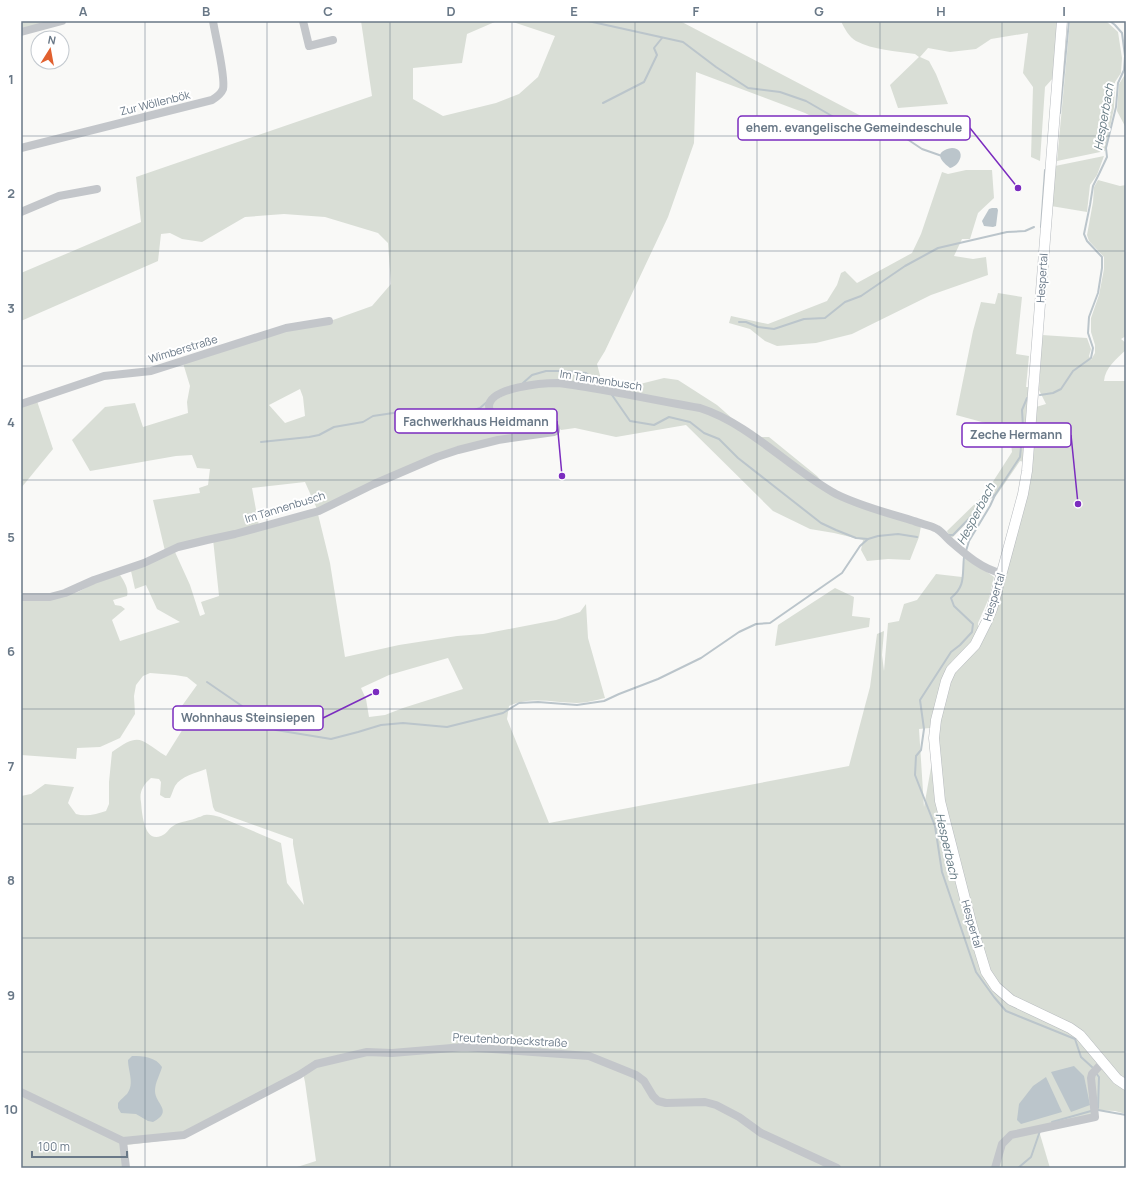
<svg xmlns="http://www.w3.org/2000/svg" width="1147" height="1189" viewBox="0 0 1147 1189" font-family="Manrope,sans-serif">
<rect width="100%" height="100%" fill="#f9f9f7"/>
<g fill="#d9ded6" fill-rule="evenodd">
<polygon points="21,21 60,21 21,32"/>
<path d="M361 21H497L467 34 462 63 413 68V99L443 116 496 103 519 94 538 77 555 36 510 21H680L863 117 860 141 805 113 696 72 694 143 668 217 605 351 597 364 601 379 593 387 574 384 498 392 489 413 547 424V430L464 446 317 510 330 563 345 657 399 645 457 636 483 634 556 620 580 612 586 604 588 638 605 698C596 700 586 703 577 703 554 703 531 696 509 706L507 719 549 823 849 766 870 687 877 634 884 631 882 655 884 671 888 623 899 621 904 604 917 600 936 574 962 577 965 556 994 577 989 598 978 623V630L970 643 952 661 945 675 930 728 919 729 924 807 943 700 951 679 958 667 981 641 1026 498 1032 466 1036 407 1046 404 1039 390 1042 335 1087 338 1091 349 1089 356 1091 360 1095 353V345L1091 332V318L1099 295 1104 269V257L1089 241 1087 235 1093 202 1094 187 1098 180 1120 186 1126 185V336L1121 339 1126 343V350C1117 358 1105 368 1104 381H1126V1114L1115 1111 1094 1110V1117L1011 1135 994 1168H294L316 1161 305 1082 303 1073 184 1138 127 1145 129 1168H21V796L31 794 45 784 74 787 68 803 76 814C86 817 97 814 106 811L109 804V782L112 752C141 731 140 740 166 756L186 724 180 718 179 710 197 685 187 677 175 675 150 673 143 676 136 685 134 696 135 714 120 738 100 747 77 748 76 759 21 755V601L56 598 78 592 97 582 120 575C124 581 129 589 127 596L113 600 115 605 121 606 125 609 112 620 120 641 180 622 157 609 146 585 135 589 131 571 175 552 190 585 200 616 205 614 201 602 219 596 213 539 165 551 153 500 200 493 199 488 208 485 210 469 197 468 192 455 176 456 90 471 72 440 105 407 135 403 143 427 188 413 187 402 190 386 183 363 286 331 333 320 372 306 391 284 388 243 378 233 325 217 284 214 245 217 202 242 182 239 170 233 161 234 158 261 21 321V273L141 222 136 177 372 96ZM300 389 303 397 305 416 285 423 269 405ZM305 482 317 509 259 526 252 488ZM448 658 463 689 403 708 385 715 369 717 366 699 361 688 389 675ZM206 769 213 807 215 811 293 839V844L304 905 287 883 281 843 220 817C215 816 210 814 205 815 203 815 201 817 199 817 191 821 180 821 173 826 168 829 167 834 161 836 144 843 142 813 141 802 139 792 143 785 151 778L159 779 161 782 160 795 165 798H170C172 794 173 790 175 786 181 776 196 773 206 769Z"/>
<path d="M841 21H1058L1054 77 1045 87 1040 161 1031 157 1033 87 1023 73 1028 33 991 39 976 49 950 52 928 48 920 57 929 61 936 74 948 104 898 108 890 85 919 57 915 54C896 51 873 50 856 41 849 37 844 28 841 21Z"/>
<polygon points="1070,21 1106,21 1118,32 1122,58 1121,73 1115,82 1114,108 1105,151 1057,161"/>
<polygon points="1126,70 1126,128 1117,111 1119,84 1126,73"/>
<polygon points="1104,156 1097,175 1090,185 1087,212 1051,206 1055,166"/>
<polygon points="966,170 992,170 994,198 978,213 970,239 962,239 954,256 973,259 986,257 988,275 931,295 852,334 816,343 777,346 765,341 750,329 729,323 731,316 768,324 827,301 837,285 841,273 845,271 857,283 912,253 921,234 942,172 948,174"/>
<polygon points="998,293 1022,297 1016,354 1029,356 1026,387 1031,387 1024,462 1020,461 996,496 990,499 951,539 947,531 985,494 1012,452 1009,428 993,425 956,415 973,331 981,302 995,304"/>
<polygon points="664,378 678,380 717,405 742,427 759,437 769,437 817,476 835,497 921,526 919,537 910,560 888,559 867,561 861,550 863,540 834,533 810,529 773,511 686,425 616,437 575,428 561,430 556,424 496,414 491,408 493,402 514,389 547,385 627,392 640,384"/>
<polygon points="37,401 53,449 21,488 21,406"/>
<polygon points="835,588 854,597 852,616 870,618 869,627 775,646 778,625"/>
<polygon points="1039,1131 1050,1168 995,1168 1007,1139"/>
</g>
<g fill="#bbc5cb">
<path d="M952 148C967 149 960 166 950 168 938 159 935 151 952 148Z"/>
<polygon points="992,208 997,208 998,210 996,226 993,227 984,226 982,221 989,209"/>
<path d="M132 1056C143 1056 156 1057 162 1067 160 1075 155 1082 155 1091 155 1104 174 1111 153 1122L148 1121 136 1114 121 1113 118 1108V1103C121 1099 124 1097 127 1094 135 1084 128 1071 128 1060Z"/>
<polygon points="1074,1066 1084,1076 1090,1105 1071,1112 1051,1072"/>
<polygon points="1046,1077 1062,1112 1021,1124 1017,1120 1019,1104 1033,1086"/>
</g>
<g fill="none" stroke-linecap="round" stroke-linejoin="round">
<g stroke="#bbc5cb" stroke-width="2">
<polyline points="588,21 683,42 716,67 748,88 780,92 806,101 832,116 844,125 858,129 901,135 922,149 942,156"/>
<polyline points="603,103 644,82 657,55 654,48 662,38"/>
<polyline points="1060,113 1069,21"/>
<polyline points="1041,227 1045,170"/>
<polyline points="739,322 746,322 758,327 774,329 804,319 825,318 845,302 861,296 905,266 938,248 1007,232 1025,231 1034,227"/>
<polyline points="523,383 532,375 546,371 564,371 586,373 602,387"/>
<polyline points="612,395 630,421 654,425 669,417 690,422 704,433 719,439 738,458 821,523 836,530 856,538 868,539 878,536 898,534 917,537"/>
<polyline points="1040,395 1053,393 1061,389 1073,371 1091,358 1093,348 1088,333 1089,317 1098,293 1102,268 1102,257 1087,241 1084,234 1090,205 1093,186 1099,174 1107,157 1106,148 1116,107 1118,83 1124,70 1125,56 1122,33 1115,25 1110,21"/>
<polyline points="261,442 309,437 319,435 334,427 363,422 373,416 400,412 423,410 430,414 444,413 459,415 480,408 488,401"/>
<polyline points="949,535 953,535 989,498 995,495"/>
<polyline points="966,551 969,541 990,506 995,495 1020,457 1023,427 1022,410 1027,398"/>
<path d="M964 557C962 575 966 586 951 598L954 606 973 624 972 632 960 645 951 652 920 700 924 729 921 750 916 756 915 775 935 826 942 872 976 972 994 997 1006 1011 1075 1039 1081 1057 1092 1067"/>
<polyline points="207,682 242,706"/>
<polyline points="249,710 258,722 276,730 331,739 358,732 381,725 403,723 447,727 503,713 519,703 538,702 577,705 604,701 619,694 658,679 701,658 739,632 756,624 770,623 842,573 860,546 868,539"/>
<polyline points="1096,1073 1099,1077 1098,1108"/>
<polyline points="1098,1110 1126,1115"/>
<polyline points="1052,1122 1091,1111"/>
<polyline points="1018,1168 1031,1157 1040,1131"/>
</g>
<g stroke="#b6babe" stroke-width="11">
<polyline id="major" points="1062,21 1027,471 1023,494 992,609 987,621 975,645 951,670 946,681 936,720 934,738 940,801 972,926 986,972 996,987 1011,1000 1070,1028 1080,1035 1117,1079 1126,1085"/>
</g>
<g stroke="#c3c6ca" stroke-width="8">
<polyline points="303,21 309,46 333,40"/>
<polyline points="21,32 62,21"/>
<path d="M21 148 212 100C217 97 221 94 223 89 226 77 215 35 213 21"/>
<polyline points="21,212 59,196 97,189"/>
<polyline points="21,404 104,376 151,371 286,328 329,321"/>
<path d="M21 597H50L65 593 94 580 144 563 178 547 207 540 235 534 319 511 374 484 437 457 458 450 498 440 554 432 556 431V428L554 425 496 415C491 413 489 411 489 406 490 387 544 383 558 383 575 385 592 388 609 391 640 397 670 403 700 408 750 424 790 469 836 494 860 506 888 513 914 521 921 524 931 525 937 529 942 532 946 537 950 541 965 554 982 569 1001 573"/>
<polyline points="21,1092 123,1141 184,1135 299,1075 316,1064 367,1052 392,1053 464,1047 589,1056 636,1075 644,1081 653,1096 658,1101 666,1103 705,1102 716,1105 739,1117 761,1133 837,1168"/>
<polyline points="123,1141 126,1168"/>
<polyline points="995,1168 1002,1144 1011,1135 1095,1117 1091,1078 1092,1074 1103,1062"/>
</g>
<use href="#major" stroke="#fff" stroke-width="10"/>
</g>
<path fill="none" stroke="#697887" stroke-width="1" stroke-opacity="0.55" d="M145 21V1168M267 21V1168M390 21V1168M512 21V1168M635 21V1168M757 21V1168M880 21V1168M1002 21V1168M21 136H1126M21 251H1126M21 366H1126M21 480H1126M21 594H1126M21 709H1126M21 824H1126M21 938H1126M21 1052H1126"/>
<g text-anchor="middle" stroke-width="4" stroke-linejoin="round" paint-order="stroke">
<g font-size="11" fill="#697887" stroke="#fff">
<text transform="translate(155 103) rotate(-14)" y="4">Zur Wöllenbök</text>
<text transform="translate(1042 278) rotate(-86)" y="4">Hespertal</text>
<text transform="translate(183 349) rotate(-17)" y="4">Wimberstraße</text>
<text transform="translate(601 380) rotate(9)" y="4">Im Tannenbusch</text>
<text transform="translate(285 507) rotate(-17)" y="4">Im Tannenbusch</text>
<text transform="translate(994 597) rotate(-73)" y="4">Hespertal</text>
<text transform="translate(972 924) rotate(74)" y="4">Hespertal</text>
<text transform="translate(510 1040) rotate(3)" y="4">Preutenborbeckstraße</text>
</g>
<g font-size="12" font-style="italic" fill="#647982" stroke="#fff">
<text transform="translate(1104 117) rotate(-80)" y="4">Hesperbach</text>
<text transform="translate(976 514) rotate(-62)" y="4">Hesperbach</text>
<text transform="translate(947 846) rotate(77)" y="4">Hesperbach</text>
</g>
</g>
<path fill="none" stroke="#7b2cbf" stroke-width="1.5" d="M1018 188L970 128M562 476L557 421M1078 504L1071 435M376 692L323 718"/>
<g fill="#7b2cbf" stroke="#fff" stroke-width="1.5">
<circle cx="1018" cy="188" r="4"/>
<circle cx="562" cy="476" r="4"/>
<circle cx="1078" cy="504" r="4"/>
<circle cx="376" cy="692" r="4"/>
</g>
<g fill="#fff" stroke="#7b2cbf" stroke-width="1.5">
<rect x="738" y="116" width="232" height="24" rx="4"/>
<rect x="395" y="409" width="162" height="24" rx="4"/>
<rect x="962" y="423" width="109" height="24" rx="4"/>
<rect x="173" y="706" width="150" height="24" rx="4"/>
</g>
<g font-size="12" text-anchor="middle" font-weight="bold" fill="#697887">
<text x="854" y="132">ehem. evangelische Gemeindeschule</text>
<text x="476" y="426">Fachwerkhaus Heidmann</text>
<text x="1016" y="439">Zeche Hermann</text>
<text x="248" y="722">Wohnhaus Steinsiepen</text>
</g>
<rect width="1147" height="1189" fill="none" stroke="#ffffff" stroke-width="44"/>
<g transform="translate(50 50) rotate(11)"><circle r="19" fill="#ffffff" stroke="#c3c9cf"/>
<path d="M0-3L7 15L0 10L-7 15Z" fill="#e1602f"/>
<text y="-6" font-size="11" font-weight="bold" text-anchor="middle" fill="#697887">N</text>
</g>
<path d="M32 1151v6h95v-6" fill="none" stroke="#697887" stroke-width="2"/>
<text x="38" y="1151" font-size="12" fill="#697887" stroke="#ffffff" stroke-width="3" paint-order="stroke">100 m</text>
<rect x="22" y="22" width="1103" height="1145" fill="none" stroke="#697887" stroke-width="1.5"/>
<g font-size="13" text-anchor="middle" font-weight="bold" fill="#697887">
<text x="83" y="16">A</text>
<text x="206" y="16">B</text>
<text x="328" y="16">C</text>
<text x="451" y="16">D</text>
<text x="574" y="16">E</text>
<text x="696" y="16">F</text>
<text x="819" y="16">G</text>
<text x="941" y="16">H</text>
<text x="1064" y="16">I</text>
<text x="11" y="84">1</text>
<text x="11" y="198">2</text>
<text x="11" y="313">3</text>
<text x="11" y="427">4</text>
<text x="11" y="542">5</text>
<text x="11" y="656">6</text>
<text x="11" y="771">7</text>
<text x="11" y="885">8</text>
<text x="11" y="1000">9</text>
<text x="11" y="1114">10</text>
</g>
</svg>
